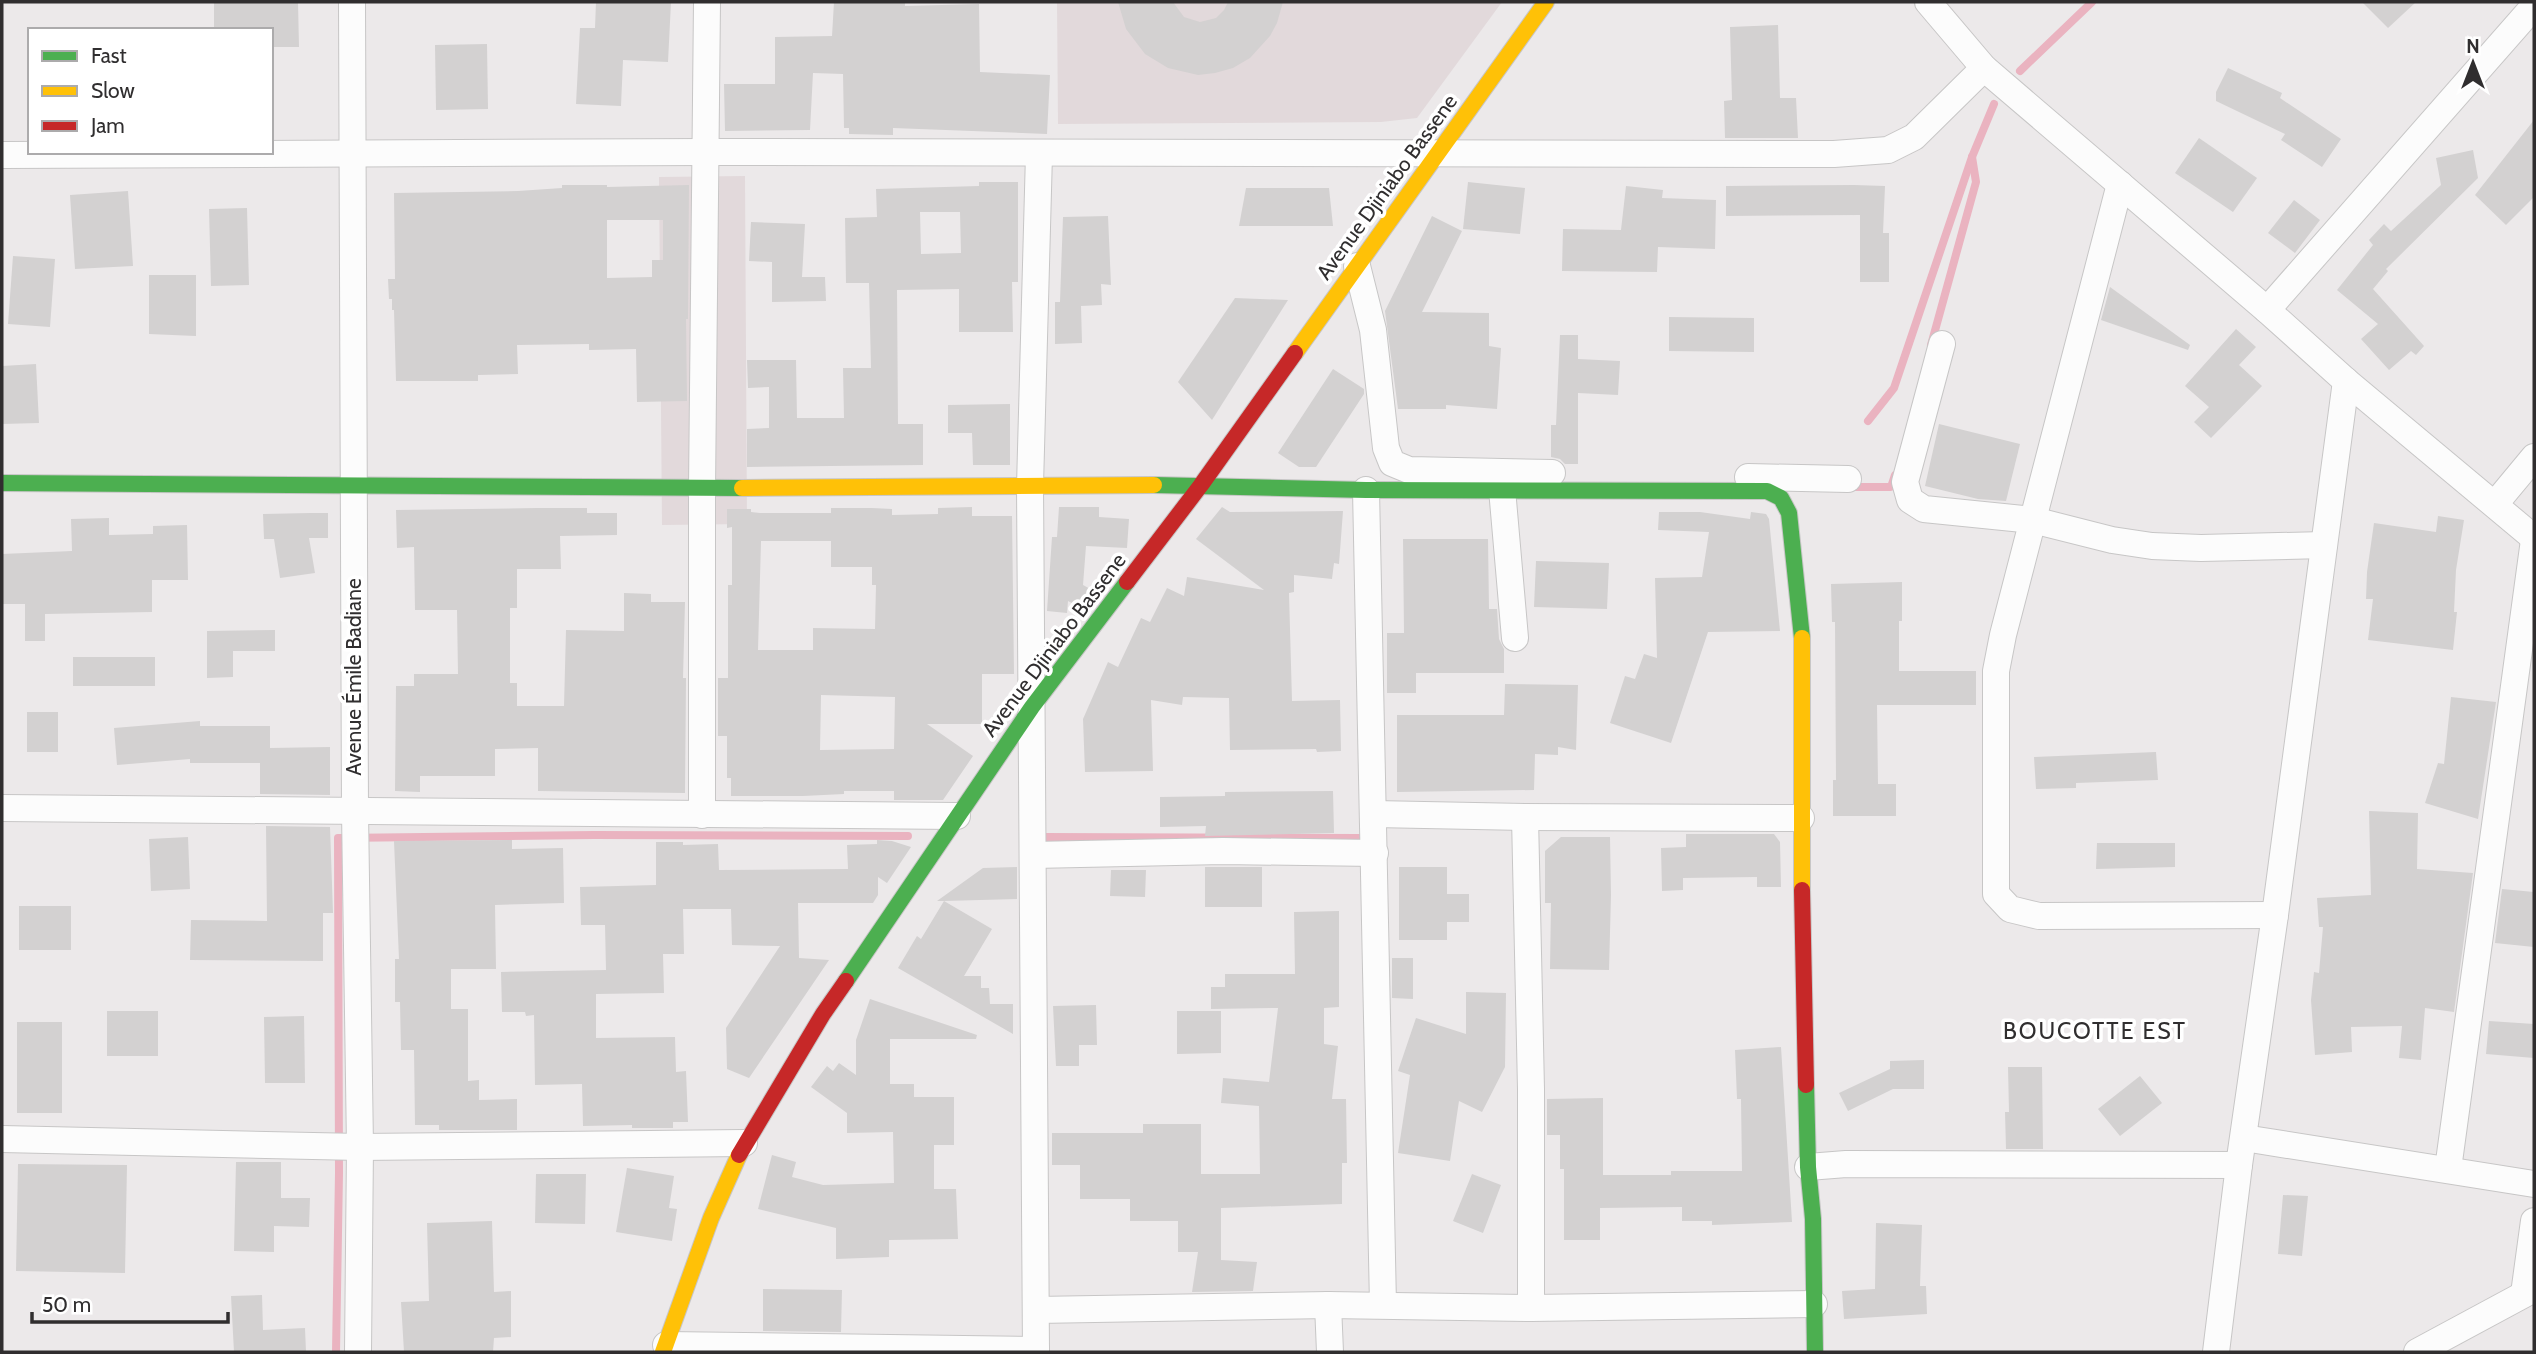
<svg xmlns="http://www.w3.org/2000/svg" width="2536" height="1354" viewBox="0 0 2536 1354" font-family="Cabin,sans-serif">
<rect width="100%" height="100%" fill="#ece9ea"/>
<g fill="#e2d9db">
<polygon points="1057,2 1502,2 1417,118 1381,122 1058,124"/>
<polygon points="745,176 747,524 662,525 659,177"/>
</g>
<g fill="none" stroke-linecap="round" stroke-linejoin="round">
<g stroke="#eab3c0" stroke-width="8">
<polyline points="2020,71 2092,2"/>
<polyline points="1931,345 1976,182 1972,157"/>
<polyline points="1868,421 1894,388 1972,157 1994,104"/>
<polyline points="1850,487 1891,487 1895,475"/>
<polyline points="1043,837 1359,838"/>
<polyline points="336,1352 339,1173 338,838 594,835 908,836"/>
</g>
</g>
<g fill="#d3d1d1" fill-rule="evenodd">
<polygon points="214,2 298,2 299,47 271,47 271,30 214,30"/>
<polygon points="596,2 671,2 668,62 623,60 621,106 576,104 580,28 595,28"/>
<polygon points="834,2 905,2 905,6 979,4 980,72 1050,75 1047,134 893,128 893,135 849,134 849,128 844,128 843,74 813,73 810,130 725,131 724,84 775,84 775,37 832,36"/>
<polygon points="1118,2 1173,2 1184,17 1200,22 1216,18 1224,10 1228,2 1283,2 1277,23 1270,36 1250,58 1233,68 1215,73 1198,75 1168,68 1145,54 1126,29"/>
<polygon points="2362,2 2416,2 2388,28"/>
<polygon points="1778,25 1780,98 1796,98 1798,138 1725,138 1724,101 1732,100 1730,27"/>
<polygon points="487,44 488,109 436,110 435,45"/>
<polygon points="2228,68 2282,93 2280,98 2341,139 2322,167 2281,140 2285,134 2216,101 2216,92"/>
<polygon points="2534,120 2534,197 2506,225 2475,195"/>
<polygon points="2199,138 2257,178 2233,212 2175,173"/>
<polygon points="2473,150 2478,178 2386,269 2388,271 2373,289 2424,346 2416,355 2411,351 2389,370 2361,339 2378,324 2337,290 2373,245 2369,240 2384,224 2391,231 2441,185 2436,158"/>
<path d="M979 182H1018V282H1012L1013 332H959V289L897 290 898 424H923V465L747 467V429L769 428V387L748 388 747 360H796L797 418H844L843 368H871L869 283H846L845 218 877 217 876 189 979 186ZM920 212H960L961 253 921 254Z"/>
<polygon points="1468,182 1525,188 1520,234 1463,229"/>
<path d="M562 185H607V187L689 185 688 319H686L687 401 637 402 636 349 589 350V344L517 345 518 374 478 375V381H396L394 310H392V299H389L388 279H395L394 193 518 191 562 188ZM607 220H663V260H652V277L607 278Z"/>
<polygon points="1854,185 1885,186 1883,233 1889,233 1889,282 1860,282 1860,215 1726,216 1726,186"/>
<polygon points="1626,186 1663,190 1662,198 1716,200 1715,249 1658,247 1657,272 1562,271 1563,229 1621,230"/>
<polygon points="1246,188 1329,188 1333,226 1239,226"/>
<polygon points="128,191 133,266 75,269 70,195"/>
<polygon points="2294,200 2320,220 2295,253 2268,233"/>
<polygon points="247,208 249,285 211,286 209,209"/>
<polygon points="1108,216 1111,285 1101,284 1102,305 1081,306 1082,343 1055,344 1055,302 1060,302 1063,217"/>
<polygon points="1432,216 1462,231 1422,312 1489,313 1489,346 1501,348 1497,409 1446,405 1446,409 1398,409 1385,311"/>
<polygon points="751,222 805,224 802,277 825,277 826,301 772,302 772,262 749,261"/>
<polygon points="13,256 55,259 50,327 8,324"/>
<polygon points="149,275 196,275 196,336 149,334"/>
<polygon points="2110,287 2190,345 2188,350 2101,320"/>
<polygon points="1235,298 1288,300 1212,420 1178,382"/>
<polygon points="1669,317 1754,318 1754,352 1669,351"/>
<polygon points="2236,329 2256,347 2239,365 2262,386 2211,438 2194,422 2209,407 2185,386"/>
<polygon points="1560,335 1578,335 1578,359 1620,361 1618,395 1578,393 1578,464 1565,464 1560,459 1551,457 1551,425 1556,425"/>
<polygon points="36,364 39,423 2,424 2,366"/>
<polygon points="1333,369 1364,389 1364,394 1316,467 1299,467 1278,453"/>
<polygon points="1010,404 1010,465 973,465 972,433 948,433 948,405"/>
<polygon points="1939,424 2020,444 2006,501 1978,499 1925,486"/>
<path d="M972 507V516H1012L1014 674H982V724H927L973 756 943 800H894V791H844V794L803 796H731V778H727V736H718V678H728V585H732V527L727 528V509H751V512L760 513H831V508H872L892 509V515L938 514V508ZM761 541H831V567H872V585H876L875 629 813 628V650H758ZM821 695 895 697 894 749 820 750Z"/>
<polygon points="1059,507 1099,507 1099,517 1129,519 1127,548 1086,546 1083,585 1094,591 1081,608 1068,601 1067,613 1047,611 1052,537 1057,537"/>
<polygon points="1222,507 1230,512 1343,511 1339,564 1334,563 1332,579 1294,575 1294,592 1289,593 1292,701 1340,700 1341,751 1317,752 1316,749 1230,750 1229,698 1183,697 1182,705 1151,700 1153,771 1085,772 1083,719 1108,662 1118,667 1141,618 1150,622 1167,588 1184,596 1187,577 1264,590 1196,539"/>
<polygon points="537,508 587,508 587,513 617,513 617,535 560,536 561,569 517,569 517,608 510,608 510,683 517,683 517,706 564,706 566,630 624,631 624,593 651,594 651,602 685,602 683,678 686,678 685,793 538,791 538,748 495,749 495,776 420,776 420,792 395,791 396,686 414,686 414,674 458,674 457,610 415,610 414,547 397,548 396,510"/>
<polygon points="1659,512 1700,512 1750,519 1751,512 1766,514 1769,519 1780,631 1708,632 1671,743 1610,723 1625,676 1635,679 1644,654 1657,658 1655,578 1702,577 1709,532 1658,530"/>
<polygon points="310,513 328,513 328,538 309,538 315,573 280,578 274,539 264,539 263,514"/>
<polygon points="2438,516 2464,520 2456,570 2454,612 2457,612 2453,650 2368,640 2373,599 2366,599 2367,572 2374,523 2436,532"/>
<polygon points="109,518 109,535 153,534 153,526 187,525 188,580 152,580 152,612 45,614 45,641 25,641 25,604 2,604 2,554 72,551 71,519"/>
<polygon points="1403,539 1488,539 1489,609 1497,609 1499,639 1504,649 1504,673 1416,673 1416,693 1387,693 1387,633 1404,633"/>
<polygon points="1536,561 1609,563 1607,609 1534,607"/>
<polygon points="1902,582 1902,621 1899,621 1899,671 1976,671 1976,705 1877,705 1878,784 1896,784 1896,816 1833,816 1833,780 1836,780 1835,622 1832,622 1831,584"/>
<polygon points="275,630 275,651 233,651 233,677 207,678 207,631"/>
<rect x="73" y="657" width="82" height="29"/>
<polygon points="1505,684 1578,685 1576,750 1558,747 1558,755 1535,754 1534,790 1397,792 1397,715 1504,715"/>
<polygon points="2451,697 2496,702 2478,819 2425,803 2438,763 2444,764"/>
<rect x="27" y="712" width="31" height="40"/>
<polygon points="200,721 200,726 270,726 270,748 330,747 330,795 260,794 260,763 190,763 190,759 117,765 114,728"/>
<polygon points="2156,752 2158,780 2076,783 2076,788 2036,789 2034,757"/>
<polygon points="1333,791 1334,833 1205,836 1206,826 1160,827 1160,797 1225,796 1225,792"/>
<polygon points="2369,811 2418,813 2417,869 2473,873 2454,1012 2425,1008 2421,1060 2399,1058 2402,1026 2351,1027 2352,1052 2315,1055 2311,1000 2314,972 2319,973 2323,927 2319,927 2317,898 2371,895"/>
<polygon points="266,826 330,827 333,913 323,913 323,961 190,960 191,920 267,921"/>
<polygon points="1686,834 1774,834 1780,842 1781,887 1757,887 1757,877 1683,878 1683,890 1662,891 1661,848 1686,847"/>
<polygon points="188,837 190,889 151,891 149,839"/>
<polygon points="1561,837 1610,837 1611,895 1609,970 1550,969 1551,903 1545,903 1545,851"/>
<polygon points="512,840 512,849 563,848 564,903 495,905 496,969 451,969 451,1009 468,1009 468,1081 479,1080 479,1100 517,1099 517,1130 439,1130 439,1125 415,1125 414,1050 401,1050 400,1002 395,1002 395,959 399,959 394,841"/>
<polygon points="877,840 892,841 911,847 887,883 878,877 878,895 873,903 798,903 799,958 829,960 749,1078 727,1069 726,1028 780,946 732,945 731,909 683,909 684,954 663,954 664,993 596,994 596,1038 675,1037 676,1072 686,1071 688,1122 673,1122 673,1128 632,1128 632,1125 583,1126 582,1084 535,1085 534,1015 526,1016 525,1012 502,1012 501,972 606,970 605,925 581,925 580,887 656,885 656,842 683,842 683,845 718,844 719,870 848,869 847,845 877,844"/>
<polygon points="2097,843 2175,843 2175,867 2096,869"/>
<polygon points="1017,867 1017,899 944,901 992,929 964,976 981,976 981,988 989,988 990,1004 1013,1004 1013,1034 898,968 917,936 921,939 944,901 937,901 983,868"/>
<rect x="1205" y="867" width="57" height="40"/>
<polygon points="1399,867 1447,867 1447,894 1469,894 1469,922 1447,922 1447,940 1399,940"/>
<polygon points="1111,870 1146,870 1145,897 1110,896"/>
<polygon points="2502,889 2534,892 2534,947 2495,943"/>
<rect x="19" y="906" width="52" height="44"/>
<polygon points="1339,911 1339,1007 1324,1008 1324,1044 1338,1046 1332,1099 1346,1099 1347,1163 1342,1163 1342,1204 1221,1208 1221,1260 1257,1262 1253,1291 1192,1292 1198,1252 1178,1252 1178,1221 1130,1221 1130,1199 1080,1199 1080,1165 1052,1165 1052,1133 1143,1133 1143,1124 1201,1124 1201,1174 1260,1174 1259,1106 1221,1103 1223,1078 1269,1082 1278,1008 1211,1009 1211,987 1225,987 1225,974 1295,974 1294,912"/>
<polygon points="1392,958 1413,958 1413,999 1392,998"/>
<polygon points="1466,992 1506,993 1505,1067 1482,1112 1459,1101 1450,1161 1398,1153 1410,1075 1398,1071 1416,1018 1466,1034"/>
<polygon points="870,999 977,1035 976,1039 890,1039 890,1084 914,1084 914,1097 954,1097 954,1145 934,1145 934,1189 956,1189 958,1239 889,1240 889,1257 836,1259 836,1228 758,1209 772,1155 796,1162 792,1177 823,1185 894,1183 893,1132 847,1133 847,1113 811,1087 827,1066 833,1071 839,1063 856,1075 856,1040"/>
<polygon points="1096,1005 1097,1045 1079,1045 1079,1066 1056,1066 1053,1006"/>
<rect x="107" y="1011" width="51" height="45"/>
<polygon points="1177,1011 1221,1011 1221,1053 1177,1054"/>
<polygon points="304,1016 305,1083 265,1083 264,1017"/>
<polygon points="2489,1021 2534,1024 2534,1058 2486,1054"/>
<rect x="17" y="1022" width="45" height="91"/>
<polygon points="1781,1047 1792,1222 1712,1225 1712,1221 1682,1221 1682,1207 1600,1208 1600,1240 1564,1240 1564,1169 1560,1169 1560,1135 1547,1135 1547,1099 1603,1098 1603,1175 1671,1175 1671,1171 1742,1171 1741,1099 1737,1099 1735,1050"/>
<polygon points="1924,1060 1924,1089 1893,1089 1848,1111 1839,1093 1890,1069 1890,1061"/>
<polygon points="2008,1067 2042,1067 2043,1149 2006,1149 2005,1112 2009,1112"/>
<polygon points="2140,1076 2162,1103 2120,1136 2098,1109"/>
<polygon points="236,1162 281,1162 281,1198 310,1198 309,1227 274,1226 274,1252 234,1251"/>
<polygon points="18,1164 127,1165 125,1273 16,1271"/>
<polygon points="627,1168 674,1176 669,1208 677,1209 672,1241 616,1232"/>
<polygon points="536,1174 586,1174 585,1224 535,1223"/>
<polygon points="1472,1174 1501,1185 1483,1233 1453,1221"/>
<polygon points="2283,1195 2308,1196 2302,1256 2278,1254"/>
<polygon points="492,1221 494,1292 511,1291 511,1337 494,1338 493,1352 404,1352 401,1302 429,1301 427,1223"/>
<polygon points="1876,1223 1922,1225 1920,1286 1926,1286 1927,1314 1844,1319 1842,1291 1875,1289"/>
<polygon points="763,1289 842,1290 841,1332 763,1331"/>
<polygon points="262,1295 263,1330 305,1328 306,1352 234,1352 231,1296"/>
</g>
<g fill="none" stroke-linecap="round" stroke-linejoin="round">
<g stroke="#c7c6c6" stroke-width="28">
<g id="street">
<polyline points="352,2 355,812 360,1147 358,1352"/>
<polyline points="1928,2 1984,68 2267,310 2346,381 2534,538"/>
<polyline points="2,155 707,152 1834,154 1888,150 1914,137 1984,68"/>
<polyline points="2120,184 2003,635 1996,671 1996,894 2010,909 2039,916 2275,915"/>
<polyline points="1357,266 1373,330 1386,448 1392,463 1409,470 1552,473"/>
<polyline points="2267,310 2534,6"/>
<polyline points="1942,344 1905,482 1910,500 1924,509 2033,520 2112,540 2152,546 2201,548 2324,545"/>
<polyline points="1748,477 1848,479"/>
<polyline points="1502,489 1515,638"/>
<polyline points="1366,490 1383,1305"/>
<polyline points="2495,504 2534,457"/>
<polyline points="2,808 957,816"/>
<polyline points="1374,814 1525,817 1801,818"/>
<polyline points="702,815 702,488 707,2"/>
<polyline points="1525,817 1531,1089 1531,1308"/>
<polyline points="1033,855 1223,851 1375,853"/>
<polyline points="2244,1138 2534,1184"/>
<polyline points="2,1139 360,1147 744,1143"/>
<polyline points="1808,1167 1846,1164 2239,1165"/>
<polyline points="2448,1169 2534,540"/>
<polyline points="2524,1294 2534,1221"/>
<polyline points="1328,1305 1330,1352"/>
<polyline points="1036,1310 1328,1305 1531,1308 1814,1304"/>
<polyline points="666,1345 1036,1350"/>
<polyline points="1036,1352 1030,486 1039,154"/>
<polyline points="2216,1352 2239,1165 2275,915 2346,381"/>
<polyline points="2417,1352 2534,1289"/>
</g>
</g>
<g stroke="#c7c6c6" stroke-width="18">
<g id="fast">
<polyline points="2,483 742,488"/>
<polyline points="1154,485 1366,490 1767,491 1781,498 1789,513 1802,638"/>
<polyline points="846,981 1032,707 1127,582"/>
<polyline points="1806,1085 1808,1167 1813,1219 1815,1352"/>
</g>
</g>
<g stroke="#c7c6c6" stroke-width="18">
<g id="slow">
<polyline points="1295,353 1546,2"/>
<polyline points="742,488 1154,485"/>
<polyline points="1802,638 1802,890"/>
<polyline points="663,1352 711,1218 739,1155"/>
</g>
</g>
<g stroke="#c7c6c6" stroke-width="18">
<g id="jam">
<polyline points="1127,582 1201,485 1295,353"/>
<polyline points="1802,890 1806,1085"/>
<polyline points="739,1155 823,1014 846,981"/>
</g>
</g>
<use href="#street" stroke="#fcfcfc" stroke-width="26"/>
<use href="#fast" stroke="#4caf50" stroke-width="16"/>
<use href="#slow" stroke="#ffc107" stroke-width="16"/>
<use href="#jam" stroke="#c62828" stroke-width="16"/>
</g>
<g text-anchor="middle" stroke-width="7" stroke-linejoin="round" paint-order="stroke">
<g font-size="21" fill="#302e2f" stroke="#fff">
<text transform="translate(1387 187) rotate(-54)" y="7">Avenue Djiniabo Bassene</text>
<text transform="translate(1054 645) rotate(-53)" y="7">Avenue Djiniabo Bassene</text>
<text transform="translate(354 677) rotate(-90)" y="7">Avenue Émile Badiane</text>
</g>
<g font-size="23" letter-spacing="2" fill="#302e2f" stroke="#fff">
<text x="2095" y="1039">BOUCOTTE EST</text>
</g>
</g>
<rect width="2536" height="1354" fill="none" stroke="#302e2f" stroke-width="7"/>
<rect x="28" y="28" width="245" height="126" fill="#ffffff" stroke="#acabac" stroke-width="2"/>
<rect x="42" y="51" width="35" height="10" fill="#4caf50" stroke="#acabac" stroke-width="2"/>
<text x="91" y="63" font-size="21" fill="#302e2f">Fast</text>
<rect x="42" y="86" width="35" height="10" fill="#ffc107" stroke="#acabac" stroke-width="2"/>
<text x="91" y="98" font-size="21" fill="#302e2f">Slow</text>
<rect x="42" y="121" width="35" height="10" fill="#c62828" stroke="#acabac" stroke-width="2"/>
<text x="91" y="133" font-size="21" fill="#302e2f">Jam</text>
<g transform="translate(2473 63)" stroke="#ffffff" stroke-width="5" paint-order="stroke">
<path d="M0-5L12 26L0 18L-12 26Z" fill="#302e2f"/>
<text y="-10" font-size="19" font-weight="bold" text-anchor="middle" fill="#302e2f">N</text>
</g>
<path d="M32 1312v10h196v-10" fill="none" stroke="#302e2f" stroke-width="3.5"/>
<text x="42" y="1312" font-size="21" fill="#302e2f" stroke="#ffffff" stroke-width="5" paint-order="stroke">50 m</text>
</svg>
